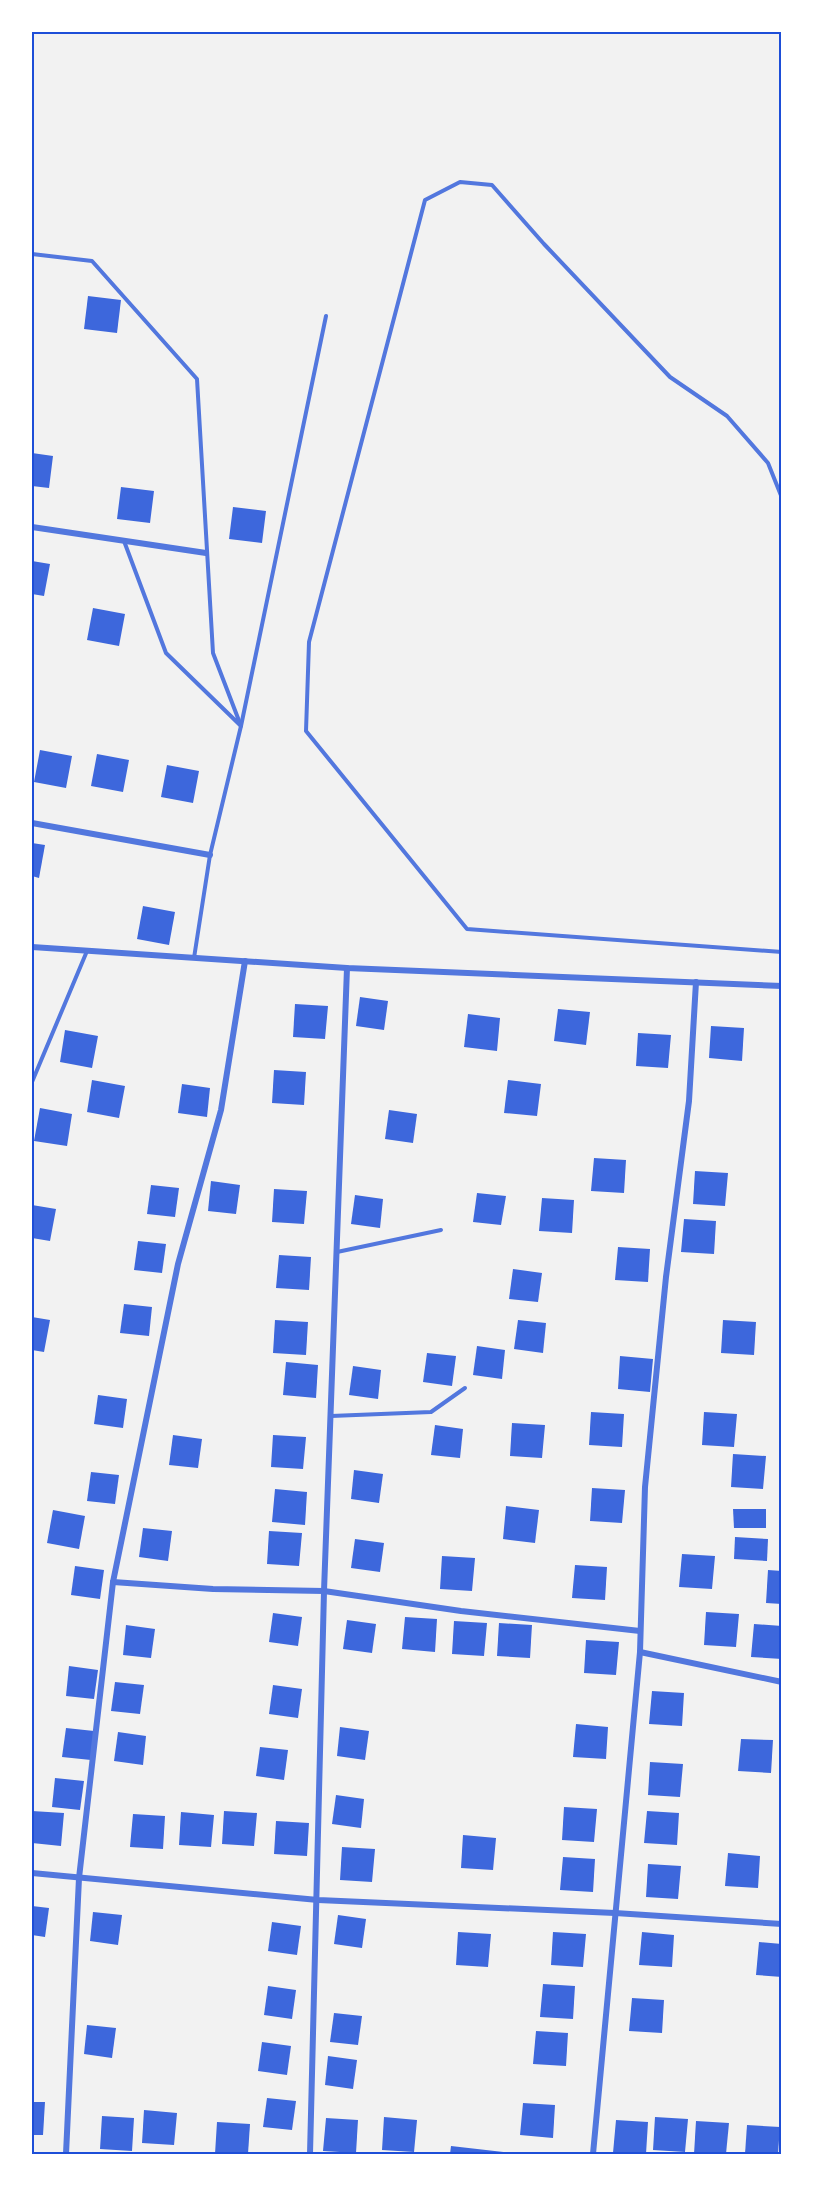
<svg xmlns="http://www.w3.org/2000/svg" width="813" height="2186" viewBox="0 0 813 2186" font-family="'Fira Sans',sans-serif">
<rect width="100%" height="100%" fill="#f2f2f2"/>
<g fill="#3d67dc">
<polygon points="88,296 121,300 117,333 84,329"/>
<polygon points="32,453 53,456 49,488 32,486"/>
<polygon points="121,487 154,491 150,523 117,519"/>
<polygon points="233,507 266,511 262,543 229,539"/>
<polygon points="32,561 50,564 44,596 32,594"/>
<polygon points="93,608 125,614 119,646 87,640"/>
<polygon points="40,750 72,756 66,788 34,782"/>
<polygon points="97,754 129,760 123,792 91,786"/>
<polygon points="167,765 199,771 193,803 161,797"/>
<polygon points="32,843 45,845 39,878 32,876"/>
<polygon points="143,906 175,912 169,945 137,939"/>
<polygon points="360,997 388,1001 384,1030 356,1026"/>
<polygon points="295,1004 328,1006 325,1039 293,1037"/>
<polygon points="558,1009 590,1012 586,1045 554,1041"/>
<polygon points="468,1014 500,1018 497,1051 464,1047"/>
<polygon points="711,1026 744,1028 742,1061 709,1058"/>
<polygon points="65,1030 98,1036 92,1068 60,1062"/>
<polygon points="638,1033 671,1035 668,1068 636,1066"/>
<polygon points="274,1070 306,1072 304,1105 272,1103"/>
<polygon points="92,1080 125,1086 119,1118 87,1112"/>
<polygon points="508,1080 541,1084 537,1116 504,1113"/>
<polygon points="182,1084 210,1088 207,1117 178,1113"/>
<polygon points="40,1108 72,1114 67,1146 34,1141"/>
<polygon points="389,1110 417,1114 413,1143 385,1139"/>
<polygon points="594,1158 626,1160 624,1193 591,1191"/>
<polygon points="695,1171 728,1173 725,1206 693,1204"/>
<polygon points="211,1181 240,1185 236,1214 208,1211"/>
<polygon points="151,1185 179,1188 175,1217 147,1214"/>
<polygon points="274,1189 307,1191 304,1224 272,1222"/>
<polygon points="477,1193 506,1196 501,1225 473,1222"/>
<polygon points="355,1195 383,1199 380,1228 351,1224"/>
<polygon points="542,1198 574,1200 572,1233 539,1231"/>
<polygon points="32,1205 56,1209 50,1241 32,1238"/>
<polygon points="684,1219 716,1221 714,1254 681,1252"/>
<polygon points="138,1241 166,1244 162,1273 134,1270"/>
<polygon points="618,1247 650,1249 648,1282 615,1280"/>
<polygon points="279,1255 311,1257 309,1290 276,1288"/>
<polygon points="513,1269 542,1273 538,1302 509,1299"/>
<polygon points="124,1304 152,1307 149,1336 120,1333"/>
<polygon points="32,1317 50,1320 44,1352 32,1350"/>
<polygon points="275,1320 308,1322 306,1355 273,1353"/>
<polygon points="518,1320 546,1323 543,1353 514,1349"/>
<polygon points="723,1320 756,1322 754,1355 721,1353"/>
<polygon points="477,1346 505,1350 502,1379 473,1375"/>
<polygon points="427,1353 456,1356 452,1386 423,1382"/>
<polygon points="620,1356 653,1359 650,1392 618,1389"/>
<polygon points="286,1362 318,1365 316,1398 283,1395"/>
<polygon points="353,1366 381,1370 378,1399 349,1395"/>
<polygon points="98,1395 127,1399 123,1428 94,1424"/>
<polygon points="591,1412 624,1414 622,1447 589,1445"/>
<polygon points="704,1412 737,1414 734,1447 702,1445"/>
<polygon points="512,1423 545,1425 542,1458 510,1456"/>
<polygon points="435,1425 463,1429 460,1458 431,1455"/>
<polygon points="173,1435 202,1439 198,1468 169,1465"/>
<polygon points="273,1435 306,1437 303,1469 271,1467"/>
<polygon points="733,1454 766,1456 763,1489 731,1487"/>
<polygon points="354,1470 383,1474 379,1503 351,1499"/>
<polygon points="91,1472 119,1475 115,1504 87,1501"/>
<polygon points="592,1488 625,1490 622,1523 590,1521"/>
<polygon points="275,1489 307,1492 305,1525 272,1522"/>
<polygon points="506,1506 539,1510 535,1543 503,1539"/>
<polygon points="733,1509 766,1509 766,1528 734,1528"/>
<polygon points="53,1510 85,1516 79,1549 47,1543"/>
<polygon points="143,1528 172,1531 168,1561 139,1557"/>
<polygon points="269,1531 302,1533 299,1566 267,1564"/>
<polygon points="735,1537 768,1539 767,1561 734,1559"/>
<polygon points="355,1539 384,1543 380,1572 351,1568"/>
<polygon points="682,1554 715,1556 712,1589 679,1587"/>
<polygon points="442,1556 475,1558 472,1591 440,1589"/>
<polygon points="575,1565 607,1567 605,1600 572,1598"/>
<polygon points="75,1566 104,1570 100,1599 71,1595"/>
<polygon points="768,1570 782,1571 782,1604 766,1603"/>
<polygon points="706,1612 739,1614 736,1647 704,1645"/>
<polygon points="273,1613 302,1617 298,1646 269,1642"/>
<polygon points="405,1617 437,1619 435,1652 402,1649"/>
<polygon points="347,1620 376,1624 372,1653 343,1649"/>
<polygon points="454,1621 487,1623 484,1656 452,1654"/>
<polygon points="499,1623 532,1625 530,1658 497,1656"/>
<polygon points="754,1624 782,1626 782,1659 751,1657"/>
<polygon points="126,1625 155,1629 151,1658 123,1655"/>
<polygon points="586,1640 619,1642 616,1675 584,1673"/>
<polygon points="69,1666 98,1670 94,1699 66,1696"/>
<polygon points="115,1682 144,1685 140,1714 111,1711"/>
<polygon points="273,1685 302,1689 298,1718 269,1714"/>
<polygon points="652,1691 684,1693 682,1726 649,1724"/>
<polygon points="576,1724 608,1727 606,1759 573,1757"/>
<polygon points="340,1727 369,1731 365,1760 337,1756"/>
<polygon points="66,1728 94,1731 91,1760 62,1757"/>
<polygon points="118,1732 146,1736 143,1765 114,1761"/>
<polygon points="741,1739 773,1740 771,1773 738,1771"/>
<polygon points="260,1747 288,1750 284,1780 256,1776"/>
<polygon points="650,1762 683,1764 680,1797 648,1795"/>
<polygon points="55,1778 84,1781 80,1810 52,1807"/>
<polygon points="336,1795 364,1799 361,1828 332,1824"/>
<polygon points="564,1807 597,1809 594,1842 562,1840"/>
<polygon points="32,1811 64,1813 61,1846 32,1843"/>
<polygon points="224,1811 257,1813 254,1846 222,1844"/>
<polygon points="647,1811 679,1813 677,1845 644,1843"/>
<polygon points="181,1812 214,1815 211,1847 179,1845"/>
<polygon points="133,1814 165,1816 163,1849 130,1847"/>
<polygon points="276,1821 309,1823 307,1856 274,1854"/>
<polygon points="463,1835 496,1838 493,1870 461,1868"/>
<polygon points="342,1847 375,1849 372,1882 340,1880"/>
<polygon points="728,1853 760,1856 758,1888 725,1886"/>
<polygon points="563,1857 595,1859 593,1892 560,1890"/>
<polygon points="648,1864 681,1866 678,1899 646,1897"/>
<polygon points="32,1906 49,1908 45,1937 32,1935"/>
<polygon points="93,1912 122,1915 118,1945 90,1941"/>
<polygon points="338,1915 366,1919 362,1948 334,1944"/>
<polygon points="272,1922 301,1926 297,1955 268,1951"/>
<polygon points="458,1932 491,1934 488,1967 456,1965"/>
<polygon points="553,1932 586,1934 583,1967 551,1965"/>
<polygon points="642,1932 674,1935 672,1967 639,1965"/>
<polygon points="759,1942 782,1944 782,1977 756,1975"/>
<polygon points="543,1984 575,1986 573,2019 540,2017"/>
<polygon points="268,1986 296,1990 292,2019 264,2015"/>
<polygon points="632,1998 664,2000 662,2033 629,2031"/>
<polygon points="334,2013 362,2016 358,2045 330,2042"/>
<polygon points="87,2025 116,2028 112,2058 84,2054"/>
<polygon points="536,2031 568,2033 566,2066 533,2064"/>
<polygon points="262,2042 291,2046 287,2075 258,2071"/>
<polygon points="328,2056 357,2060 353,2089 325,2085"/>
<polygon points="267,2098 296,2101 292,2130 263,2127"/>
<polygon points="32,2102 45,2102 43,2135 32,2135"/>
<polygon points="523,2103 555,2105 553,2138 520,2135"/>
<polygon points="144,2110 177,2113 174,2145 142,2143"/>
<polygon points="102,2116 134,2118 132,2151 100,2149"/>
<polygon points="384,2117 417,2120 414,2152 382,2150"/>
<polygon points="655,2117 688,2119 685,2152 653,2150"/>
<polygon points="326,2118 358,2120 356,2153 323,2151"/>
<polygon points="616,2120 648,2122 646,2154 613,2153"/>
<polygon points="696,2121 729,2123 726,2154 694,2154"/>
<polygon points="217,2122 250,2124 248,2154 215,2154"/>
<polygon points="747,2125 780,2127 778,2154 745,2154"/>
<polygon points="451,2146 512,2153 512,2154 450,2154"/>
</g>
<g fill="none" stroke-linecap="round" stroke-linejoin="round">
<g stroke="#5277de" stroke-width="4">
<polyline points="32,254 92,261 197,379 213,653 241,726 166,653 124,541"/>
<polyline points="782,498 768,463 727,416 670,377 544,244 492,185 460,182 425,200 309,642 306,731 467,929 782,952"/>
<polyline points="194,958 210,855 241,726 326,316"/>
<polyline points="32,1082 87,951"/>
<polyline points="337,1252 441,1230"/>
<polyline points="331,1416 431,1412 465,1388"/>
</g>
<g stroke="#5277de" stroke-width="6">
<polyline points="32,527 206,553"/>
<polyline points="32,823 210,855"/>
<polyline points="32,947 347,968 782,986"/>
<polyline points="113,1582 213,1589 324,1591 461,1611 640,1631"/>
<polyline points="640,1652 782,1682"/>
<polyline points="32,1873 318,1900 615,1913 782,1924"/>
<polyline points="66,2154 79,1878 113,1582 178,1264 221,1110 245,961"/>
<polyline points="310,2154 324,1591 347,968"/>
<polyline points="593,2154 640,1652 645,1487 666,1277 689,1101 696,982"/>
</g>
</g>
<rect width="813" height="2186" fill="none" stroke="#ffffff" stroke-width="66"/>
<rect x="33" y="33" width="747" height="2120" fill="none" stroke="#1d4ed8" stroke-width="2"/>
</svg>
